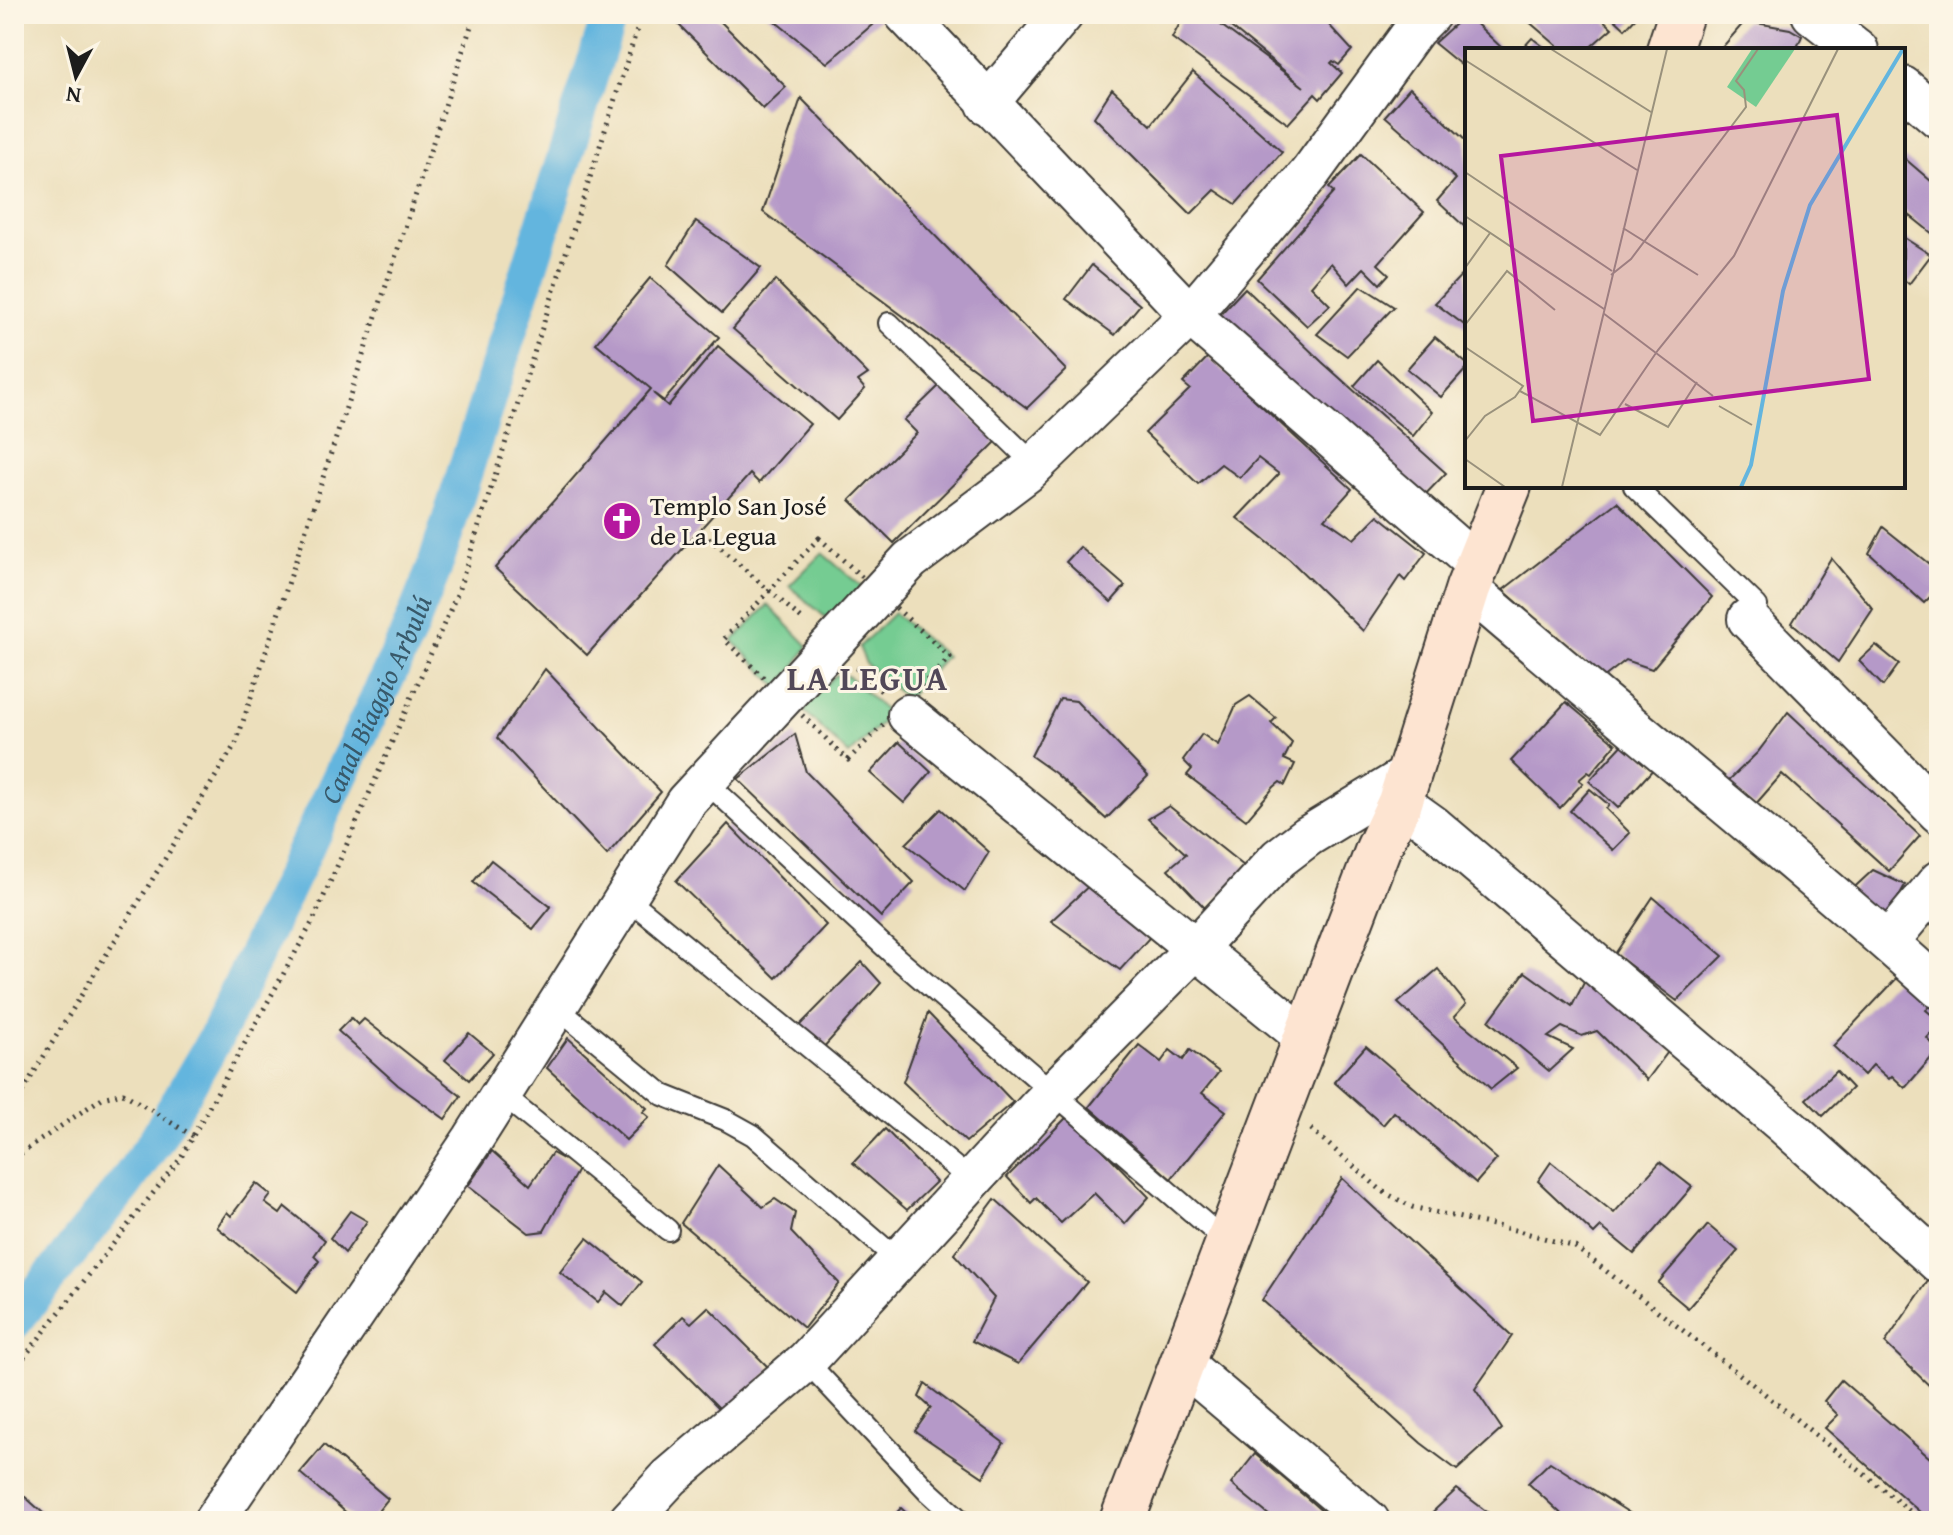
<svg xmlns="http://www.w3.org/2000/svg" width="1953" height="1535" viewBox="0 0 1953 1535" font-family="'Gentium Book Plus',serif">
<rect width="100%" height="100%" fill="#fcf5e5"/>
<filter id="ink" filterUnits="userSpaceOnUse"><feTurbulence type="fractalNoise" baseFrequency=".0125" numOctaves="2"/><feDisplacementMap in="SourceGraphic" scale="16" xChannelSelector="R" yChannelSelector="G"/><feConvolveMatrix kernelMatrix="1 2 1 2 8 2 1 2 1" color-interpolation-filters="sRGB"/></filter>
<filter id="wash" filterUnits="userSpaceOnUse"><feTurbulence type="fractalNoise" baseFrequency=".006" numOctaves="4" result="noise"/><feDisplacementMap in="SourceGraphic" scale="32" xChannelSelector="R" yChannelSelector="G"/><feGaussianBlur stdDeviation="1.8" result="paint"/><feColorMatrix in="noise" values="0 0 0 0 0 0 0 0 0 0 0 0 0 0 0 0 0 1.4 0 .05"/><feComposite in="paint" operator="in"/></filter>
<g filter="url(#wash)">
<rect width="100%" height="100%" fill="#ecdfbc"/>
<g fill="#74cc92" stroke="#487457" stroke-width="2">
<polygon points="822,553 868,592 832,623 789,586"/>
<polygon points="768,605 808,646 780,689 733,641"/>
<polygon points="894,613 946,656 907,699 866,664 859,647"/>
<polygon points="836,675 848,676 890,715 849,755 801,708"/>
</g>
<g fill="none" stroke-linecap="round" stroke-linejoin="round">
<path stroke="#63b5de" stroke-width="36" id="s1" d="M14 1322 125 1184 156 1140 216 1037 407 636 434 569 610 14"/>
</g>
<g id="blocks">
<g fill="#b599c8">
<polygon points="674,14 713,14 786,87 763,109 672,18"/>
<polygon points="766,14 885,14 827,63"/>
<polygon points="1185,14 1206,14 1304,87 1215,14 1271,14 1278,20 1283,14 1319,14 1352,50 1339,65 1333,61 1331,63 1342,73 1320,99 1315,94 1288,124 1172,38"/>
<polygon points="1466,14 1504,50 1467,50 1467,70 1434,43"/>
<polygon points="1520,14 1597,14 1612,28 1587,50 1562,50"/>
<polygon points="1609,14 1639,14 1625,29"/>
<polygon points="1745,21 1790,29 1802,36 1796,50 1720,50"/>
<polygon points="1532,38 1548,50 1521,50"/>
<polygon points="1193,72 1282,152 1236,204 1215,190 1191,214 1094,117 1112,89 1151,125"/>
<polygon points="1410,88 1467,142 1467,229 1437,201 1456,179 1385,116"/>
<polygon points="801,98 1066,370 1027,408 763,212"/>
<polygon points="1361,154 1424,212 1378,264 1389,274 1380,284 1364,268 1349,284 1331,263 1311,286 1330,305 1307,326 1257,279 1334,192 1329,188"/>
<polygon points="1903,157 1939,188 1939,239 1903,210"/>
<polygon points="696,221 761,268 722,313 668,265"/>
<polygon points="1903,237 1931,255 1909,284 1903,279"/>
<polygon points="1092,265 1140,305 1115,335 1066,299"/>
<polygon points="1467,269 1467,327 1435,303"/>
<polygon points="650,278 719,337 664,401 653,393 668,406 718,346 810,424 759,483 750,474 587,655 495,568 651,389 596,343"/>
<polygon points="775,280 868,374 858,381 865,389 837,420 733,329"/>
<polygon points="1361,286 1394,307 1347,356 1317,334"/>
<polygon points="1245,288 1322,362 1446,473 1418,502 1215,320"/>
<polygon points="1435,337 1467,364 1467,368 1441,397 1407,369"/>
<polygon points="1208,357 1352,489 1325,519 1354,539 1378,515 1426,553 1405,581 1400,576 1363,631 1290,560 1237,518 1279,474 1258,458 1240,478 1221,464 1198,484 1145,433 1190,389 1183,383"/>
<polygon points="1377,360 1432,412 1413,436 1354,386"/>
<polygon points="940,385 996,442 894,543 850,500 917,433 904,420"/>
<polygon points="1617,502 1712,597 1652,669 1626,660 1603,678 1503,590"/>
<polygon points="1883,527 1939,572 1939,588 1924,603 1869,553"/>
<polygon points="1080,547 1125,586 1111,602 1066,562"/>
<polygon points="1831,558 1873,609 1838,662 1792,623"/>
<polygon points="1876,645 1899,664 1883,686 1859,661"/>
<polygon points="545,669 661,792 607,855 497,738"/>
<polygon points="1250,696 1276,718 1271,723 1292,743 1284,759 1295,764 1285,785 1280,782 1274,787 1246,820 1187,775 1192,769 1183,760 1202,734 1218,745 1236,705"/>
<polygon points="1060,699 1076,701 1148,776 1106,819 1055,773 1031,756"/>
<polygon points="1566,702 1616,744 1591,774 1588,772 1579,780 1583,783 1560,808 1511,761"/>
<polygon points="1788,712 1920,836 1889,871 1782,774 1754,806 1726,783 1758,752"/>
<polygon points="795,734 806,772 914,882 881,917 738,779"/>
<polygon points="1627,740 1656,766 1618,808 1589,781"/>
<polygon points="899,742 931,772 904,803 870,773"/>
<polygon points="1590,789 1609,805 1606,809 1630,833 1613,850 1570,811"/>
<polygon points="1169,806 1249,870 1205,908 1168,869 1186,854 1148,819"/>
<polygon points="941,809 989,852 965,891 906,844"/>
<polygon points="728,824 826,925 776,978 676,881"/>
<polygon points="491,860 551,907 533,929 473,882"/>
<polygon points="1873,870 1905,885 1882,927 1844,897"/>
<polygon points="1093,882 1159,927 1120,970 1051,921"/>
<polygon points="1653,897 1723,956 1677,1001 1615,954"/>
<polygon points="862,962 881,983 822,1049 798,1027"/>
<polygon points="1438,969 1466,1004 1454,1017 1517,1068 1491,1089 1398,1003"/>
<polygon points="1590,971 1673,1045 1647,1080 1597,1031 1582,1036 1562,1027 1548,1037 1573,1049 1549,1071 1489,1021 1525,972 1572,1006"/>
<polygon points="1898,977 1929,1006 1926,1010 1939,1021 1939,1025 1927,1038 1938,1050 1905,1088 1892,1076 1889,1079 1873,1065 1864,1075 1833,1046"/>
<polygon points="928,1013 1013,1102 966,1142 903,1082"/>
<polygon points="351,1018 358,1025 364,1019 461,1096 445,1119 398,1085 338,1031"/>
<polygon points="469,1033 493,1053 469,1080 445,1060"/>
<polygon points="568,1038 647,1108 643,1112 649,1117 626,1140 547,1068"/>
<polygon points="1139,1045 1161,1062 1170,1050 1183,1060 1190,1050 1219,1072 1202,1093 1226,1111 1171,1179 1089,1107"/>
<polygon points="1366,1046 1497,1159 1476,1183 1394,1112 1383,1125 1334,1082"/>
<polygon points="1836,1071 1852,1088 1823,1116 1806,1099"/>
<polygon points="1069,1115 1149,1197 1125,1224 1094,1193 1061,1223 1036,1198 1031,1203 1007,1177"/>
<polygon points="885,1129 936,1182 907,1210 853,1163"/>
<polygon points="492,1151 530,1185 552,1153 579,1168 544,1231 529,1233 468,1186"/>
<polygon points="1551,1162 1614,1213 1660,1162 1692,1187 1634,1254 1601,1227 1594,1234 1538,1181"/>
<polygon points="718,1165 763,1207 775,1199 795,1213 791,1232 839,1283 804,1328 681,1223"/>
<polygon points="1342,1178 1512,1336 1475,1389 1502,1429 1457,1470 1421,1443 1262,1300"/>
<polygon points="256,1183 271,1195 265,1203 280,1214 285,1207 325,1240 314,1256 319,1261 297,1292 217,1227 227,1212 231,1216"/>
<polygon points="995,1199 1087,1282 1018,1364 972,1341 994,1298 954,1254"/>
<polygon points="350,1211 367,1221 345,1253 330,1238"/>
<polygon points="1708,1225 1738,1251 1688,1308 1658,1283"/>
<polygon points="587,1238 642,1282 623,1306 606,1292 598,1302 560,1272"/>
<polygon points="1933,1274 1939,1279 1939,1395 1885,1343"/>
<polygon points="708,1307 771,1370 726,1415 655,1344 683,1316 691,1323"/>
<polygon points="1841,1380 1939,1466 1939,1513 1930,1521 1825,1428 1838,1415 1824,1401"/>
<polygon points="925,1384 1004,1443 983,1477 915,1431 931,1408 919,1397"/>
<polygon points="324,1445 388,1499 370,1521 356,1521 300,1473"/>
<polygon points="1255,1454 1308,1499 1333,1521 1276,1521 1231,1484"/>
<polygon points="1550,1462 1642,1521 1569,1521 1528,1483"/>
<polygon points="14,1487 52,1521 14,1521"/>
<polygon points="1457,1489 1499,1521 1423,1521"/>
<polygon points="901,1508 915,1521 889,1521"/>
</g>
</g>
</g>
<g filter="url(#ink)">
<use href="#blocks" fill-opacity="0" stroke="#3b3934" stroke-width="2"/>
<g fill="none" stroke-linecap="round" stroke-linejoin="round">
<g stroke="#3b3934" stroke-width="24">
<g id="service">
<polyline points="889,323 1034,464"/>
<polyline points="1634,486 1757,606 1748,619"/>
<polyline points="705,781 898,959 1228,1243"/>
<polyline points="626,897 972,1181"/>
<polyline points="556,1007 663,1095 726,1120 753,1135 898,1260"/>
<polyline points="501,1094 668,1230"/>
<polyline points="806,1361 928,1491 961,1521"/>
</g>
</g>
<g stroke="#3b3934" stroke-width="44">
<g id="minor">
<polyline points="905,14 1190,315 1477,565"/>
<polyline points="1812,14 1858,50"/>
<polyline points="1903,87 1939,118"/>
<polyline points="987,104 1063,14"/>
<path d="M1468 588C1624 723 1786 850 1939 988"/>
<polyline points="1748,619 1939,813"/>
<polyline points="908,715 1306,1038"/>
<polyline points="1400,802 1432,825 1786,1126 1939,1263"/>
<polyline points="1888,942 1939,881"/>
<polyline points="1182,1363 1369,1521"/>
<polyline points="214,1521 473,1139 686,802 910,560 1026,473 1190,315 1310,173 1415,29 1430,14"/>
<polyline points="629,1521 670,1477 806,1361 1039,1107 1196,948 1279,858 1308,836 1405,777"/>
</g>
</g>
<g stroke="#3b3934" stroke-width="48">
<g id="secondary">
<polyline points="1669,50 1681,14"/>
<polyline points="1122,1521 1378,849 1400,802 1468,588 1509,486"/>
</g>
</g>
<g stroke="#3b3934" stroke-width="5" stroke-dasharray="2 6" stroke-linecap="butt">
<polyline points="709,538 804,621"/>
<polygon points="819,538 950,657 848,760 724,639"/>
<polyline points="856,668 881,691"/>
<polyline points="14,1105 236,743 475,14"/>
<polyline points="1311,1129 1382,1191 1412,1207 1519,1231 1575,1247 1760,1390 1922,1521"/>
<polyline points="14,1158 102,1098 123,1093 193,1136"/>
<polyline points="14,1370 180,1159 313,921 458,592 642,14"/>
</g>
<use href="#service" stroke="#fff" stroke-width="20"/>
<use href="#minor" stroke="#fff" stroke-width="40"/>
<use href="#secondary" stroke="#fde4d1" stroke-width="44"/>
</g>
</g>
<defs>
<g id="church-disc" transform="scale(2)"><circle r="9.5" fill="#b5179e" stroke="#fcf5e5"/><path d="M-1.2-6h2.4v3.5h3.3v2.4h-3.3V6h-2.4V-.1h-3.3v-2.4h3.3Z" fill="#fff"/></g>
</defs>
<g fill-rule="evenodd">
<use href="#church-disc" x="622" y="521"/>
</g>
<g text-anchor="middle" stroke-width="6" stroke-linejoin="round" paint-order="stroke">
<g font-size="26" fill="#1c1c1c" stroke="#fcf5e5" text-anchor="start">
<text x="650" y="515">Templo San José<tspan x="650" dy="30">de La Legua</tspan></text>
</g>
<g font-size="28" font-style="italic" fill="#38596a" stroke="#fcf5e5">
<text dy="10" stroke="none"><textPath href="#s1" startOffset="724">Canal Biaggio Arbulú</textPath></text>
</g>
<g font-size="34" font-weight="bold" letter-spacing="2" fill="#524858" stroke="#fcf5e5">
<text x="868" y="690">LA LEGUA</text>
</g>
</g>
<g transform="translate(1465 48)">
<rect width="440" height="440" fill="#ecdfbc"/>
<path d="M287 1H330L291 59 262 39Z" fill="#74cc92"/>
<path fill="none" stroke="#63b5de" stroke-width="4" d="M276 439 286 417 318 243 345 157 438 1"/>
<path fill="none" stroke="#99917c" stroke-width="2" d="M86 1 186 64M0 12 172 122M0 124 147 223M0 168 139 261M158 180 233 227M0 220 25 185M146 227 166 211 281 59 279 42 271 33 293 1M138 265 248 348M0 277 42 223 90 262M0 299 58 338 50 349 20 368 0 393M55 343 135 387 193 302 269 208 373 1M160 356 203 379 232 334M254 358 287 377M0 411 40 439M97 439 202 1"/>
<path fill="#b5179e" fill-opacity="0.15" stroke="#b5179e" stroke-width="4" d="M372 67 404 331 68 373 36 108Z"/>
<rect width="440" height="440" fill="none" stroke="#1c1c1c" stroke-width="4"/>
</g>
<rect width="1953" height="1535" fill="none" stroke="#fcf5e5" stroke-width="48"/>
<g transform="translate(76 76) rotate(187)" stroke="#fcf5e5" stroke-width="6" paint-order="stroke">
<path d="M0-6L14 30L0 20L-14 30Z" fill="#1c1c1c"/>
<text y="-12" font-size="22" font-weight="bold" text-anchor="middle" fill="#1c1c1c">N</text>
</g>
</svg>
